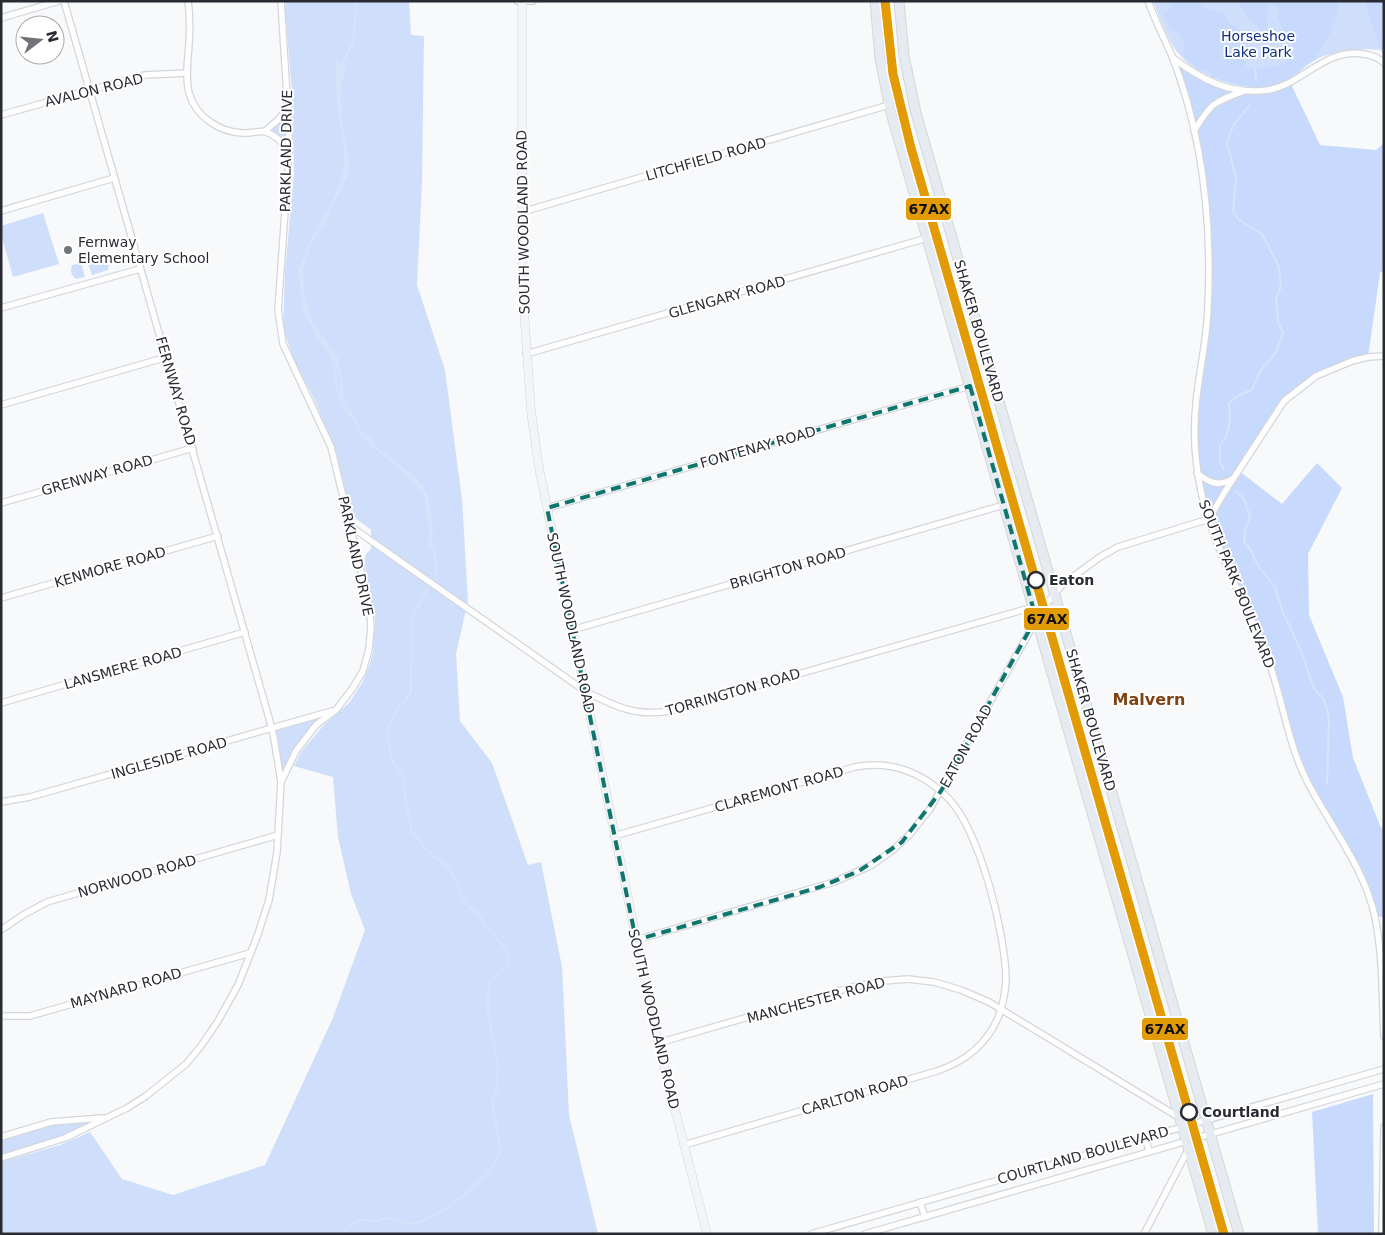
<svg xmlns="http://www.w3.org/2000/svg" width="1385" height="1235" viewBox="0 0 1385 1235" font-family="'DejaVu Sans',sans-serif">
<rect width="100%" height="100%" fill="#f7f9fb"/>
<g fill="#cfdefa">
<polygon points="286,1 409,1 411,35 424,36 422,181 417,285 445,370 462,500 468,601 456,654 460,721 492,763 528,865 541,862 562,967 569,1115 598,1234 1,1234 1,1162 60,1145 90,1132 122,1179 173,1195 265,1165 332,1020 365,930 351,894 338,837 333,777 294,766 301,752 323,726 349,703 362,683 369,667 373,652 375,620 364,562 366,554 371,549 371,530 353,516 350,510 335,448 313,397 294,360 283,328 285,272 294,173 292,92 285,9"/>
<path d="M1153 1H1384V55L1381 50C1365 48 1352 50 1336 53 1331 54 1325 55 1321 57 1305 65 1292 78 1275 84 1246 94 1197 77 1178 53 1167 39 1160 18 1153 1Z"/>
<polygon points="288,107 289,152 284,144 265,131"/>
<polygon points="43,213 59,264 13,277 1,234 1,226"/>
<polygon points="103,256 109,262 108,270 92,275 87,260"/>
<path d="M81 263 85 277 76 279C71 275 70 271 72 265Z"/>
<path d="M336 710C307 733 297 749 281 782L272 728Z"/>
<polygon points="104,1118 85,1129 1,1158 1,1137 51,1122"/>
</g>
<g fill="#c7dafd">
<path d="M1168 1H1199L1206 9 1224 13 1231 24 1249 37 1243 56 1247 68 1260 69 1286 63 1294 49 1289 37 1282 28 1277 17 1279 8 1271 4 1267 17 1268 31 1263 32 1252 22 1236 1H1338L1339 5C1334 41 1303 82 1265 87 1249 89 1226 83 1211 77L1209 71 1198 70 1183 55 1185 45 1180 34 1170 29 1164 13 1173 6Z"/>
<polygon points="1364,1 1384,1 1384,55 1381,50"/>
<polygon points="1172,58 1211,83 1257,91 1290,82 1320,145 1376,150 1384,143 1384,270 1380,273 1368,357 1316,376 1284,402 1239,471 1282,504 1317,463 1342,488 1308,554 1309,615 1343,697 1353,758 1381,828 1384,827 1384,916 1375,918 1366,889 1307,781 1270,664 1204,504 1194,436 1208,309 1203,170"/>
<polygon points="1373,1094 1374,1234 1318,1234 1312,1112"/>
</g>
<path fill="#d7e3fa" d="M336 60 347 67 341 83V96L342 121 349 164 348 175 323 228 311 244 308 252 303 268 304 295 312 321 338 358 342 378 343 394 361 430 371 438 378 448 417 478 426 492 429 499 433 531 431 544 436 552 438 568 437 575H434V553L429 546V526L425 506V498L415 484 403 474 400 469 376 450 361 435 341 395 340 378 334 361 316 336 303 309 298 271 311 239 321 229V223C330 207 343 182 344 163 345 149 341 131 339 117 336 99 336 79 336 60Z"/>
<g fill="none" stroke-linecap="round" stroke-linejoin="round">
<g stroke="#d7e3fa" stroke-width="2">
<polyline points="341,66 353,42 357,1"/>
<polyline points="1255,69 1256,80"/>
<polyline points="309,247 319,224 328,212"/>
<path d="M333 359C336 379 336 402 352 417"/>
<polyline points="1224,470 1220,461 1220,445 1227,435 1230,420 1229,403 1239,395 1252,390 1260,371 1276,352 1283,333 1278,321 1276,298 1281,287 1279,267 1262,234 1239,220 1233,211 1236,178 1227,143 1233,126 1249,106"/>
<polyline points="1236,491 1244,499 1250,517 1245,530 1244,542 1250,549 1259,567 1275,587 1282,610 1301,651 1312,683 1314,689 1323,698 1327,708 1329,720 1327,784"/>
<path d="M339 1234C345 1230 355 1221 362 1220 367 1219 372 1222 377 1221 380 1220 381 1219 384 1218 394 1218 404 1225 414 1223 439 1220 493 1175 501 1151L492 1103 498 1086 496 1078 498 1067 488 1011V994L489 983 493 978 502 969 508 966V955L502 944 487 928 479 915 469 907 462 898 458 886 449 868 426 849 412 832 405 798 404 776 392 761 388 738 389 726 396 711 409 696 411 691 412 619 420 602 428 588"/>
</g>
<g stroke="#d3d6da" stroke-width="8">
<g id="street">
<polyline points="64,1 269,718 274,738 281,782"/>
<path d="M188 1C190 15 190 29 189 43 188 59 185 77 189 93 196 117 219 132 243 133 250 134 259 130 266 132 276 135 283 143 289 152"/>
<polyline points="517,1 533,1"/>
<path d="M1148 1C1155 20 1164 38 1172 56 1203 136 1212 222 1208 307 1207 340 1199 372 1196 404 1193 433 1195 462 1201 491 1213 549 1248 606 1269 662 1283 701 1288 744 1307 781 1330 826 1364 866 1375 917 1383 956 1382 996 1384 1036"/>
<polyline points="1,18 59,1"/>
<path d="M1173 58C1202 80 1230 95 1268 90 1303 84 1325 48 1363 54 1371 55 1378 57 1384 63"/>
<polyline points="1,115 133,78 145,75 187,73"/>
<polyline points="265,131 279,119 288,107"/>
<path d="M1194 131C1211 103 1214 102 1244 91"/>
<polyline points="1,211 114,178"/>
<polyline points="522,212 889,105"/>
<polyline points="1,308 140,269"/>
<polyline points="526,354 927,238"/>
<polyline points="1,405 167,357"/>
<path d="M1197 473C1209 483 1219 487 1232 479"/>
<polyline points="1,503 193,448"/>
<polyline points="547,508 970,386"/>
<path d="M350 526 585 691C614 706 636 717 669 711L1047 603 1063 584 1100 557 1118 547 1209 519 1224 493 1284 401 1316 376 1352 361 1368 357 1384 356"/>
<polyline points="1,598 218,536"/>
<polyline points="572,630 1004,505"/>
<polyline points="1,703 245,632"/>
<polyline points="1,802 30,797 332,711"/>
<path d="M614 836 855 767C890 760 923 772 948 798 980 831 1006 935 1006 981 1005 993 1003 1006 998 1018 986 1045 964 1062 937 1071L684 1145"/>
<polyline points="1,930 23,915 47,902 278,835"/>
<polyline points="636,940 834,882 872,865 893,850 910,834 930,809 1030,631 1043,604"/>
<polyline points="1,1016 30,1016 250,953"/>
<polyline points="658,1043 849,988 883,981 908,979 934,982 961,990 989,1002 1180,1118"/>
<polyline points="1,1137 51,1122 102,1118"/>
<polyline points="1145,1137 1149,1151"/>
<polyline points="1,1158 65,1138 127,1108 146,1096 186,1064 201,1046 218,1021 238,985 257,937 269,900 277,852 281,782 296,751 316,725 336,710 352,689 363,671 369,649 371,627 369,604 331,447 283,344 278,310 288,169 289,129 281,1"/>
<polyline points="920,1202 925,1217"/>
<polyline points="811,1234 1384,1069"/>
<polyline points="865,1234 1384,1084"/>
<polyline points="1144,1234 1189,1148"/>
<polyline points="1382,1234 1384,1127"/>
</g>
</g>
<g stroke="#d3d6da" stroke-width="9">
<polyline id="secondary" points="522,1 522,281 531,411 539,468 658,1043 707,1234"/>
</g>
<g stroke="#d5d6d8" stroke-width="11">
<g id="primary">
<polyline points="875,1 880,59 891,113 1213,1234"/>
<polyline points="899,1 904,56 916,113 1239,1234"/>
</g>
</g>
<use href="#street" stroke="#fefefe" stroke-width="5.5"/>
<use href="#secondary" stroke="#f3f4f8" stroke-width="8"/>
<use href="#primary" stroke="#e6ebf2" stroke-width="9"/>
<g stroke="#fff" stroke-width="12">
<polyline id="rail-1" points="885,1 893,74 911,148 1224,1234"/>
</g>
<use href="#rail-1" stroke="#e29a05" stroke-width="9"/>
</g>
<path fill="none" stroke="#0f766e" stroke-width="4" stroke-dasharray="10 6" stroke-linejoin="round" d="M970 386 1036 618 941 791 902 842 859 871 820 887 636 940 547 508Z"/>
<circle fill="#707378" stroke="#fff" stroke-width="2" cx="68" cy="250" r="5"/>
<g fill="#fff" stroke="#282b32" stroke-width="2.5">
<circle cx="1036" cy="580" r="8"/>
<circle cx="1189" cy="1112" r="8"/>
</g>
<g text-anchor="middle" stroke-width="4" stroke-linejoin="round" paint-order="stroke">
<g font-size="14" fill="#0d3086" stroke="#fff">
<text x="1258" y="41">Horseshoe<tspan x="1258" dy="16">Lake Park</tspan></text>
</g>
<g font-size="14" fill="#282b32" stroke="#fff">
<text transform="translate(94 90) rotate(-14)" y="5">AVALON ROAD</text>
<text transform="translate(286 151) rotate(-89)" y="5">PARKLAND DRIVE</text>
<text transform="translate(706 159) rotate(-16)" y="5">LITCHFIELD ROAD</text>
<text transform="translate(523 222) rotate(-91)" y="5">SOUTH WOODLAND ROAD</text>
<text transform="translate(727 297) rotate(-16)" y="5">GLENGARY ROAD</text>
<text transform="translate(979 331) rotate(74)" y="5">SHAKER BOULEVARD</text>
<text transform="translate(176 391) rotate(74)" y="5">FERNWAY ROAD</text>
<text transform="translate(758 447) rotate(-16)" y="5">FONTENAY ROAD</text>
<text transform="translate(97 475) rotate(-16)" y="5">GRENWAY ROAD</text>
<text transform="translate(356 556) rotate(78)" y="5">PARKLAND DRIVE</text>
<text transform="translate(110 567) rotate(-16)" y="5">KENMORE ROAD</text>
<text transform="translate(788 568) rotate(-16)" y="5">BRIGHTON ROAD</text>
<text transform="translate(1237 584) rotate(68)" y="5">SOUTH PARK BOULEVARD</text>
<text transform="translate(571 623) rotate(78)" y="5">SOUTH WOODLAND ROAD</text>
<text transform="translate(123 668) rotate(-16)" y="5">LANSMERE ROAD</text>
<text transform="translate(733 692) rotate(-16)" y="5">TORRINGTON ROAD</text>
<text transform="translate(1091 720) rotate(74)" y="5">SHAKER BOULEVARD</text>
<text transform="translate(966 746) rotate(-61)" y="5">EATON ROAD</text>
<text transform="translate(169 758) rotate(-16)" y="5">INGLESIDE ROAD</text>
<text transform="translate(779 789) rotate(-16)" y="5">CLAREMONT ROAD</text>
<text transform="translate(137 876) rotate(-16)" y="5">NORWOOD ROAD</text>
<text transform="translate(126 988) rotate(-16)" y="5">MAYNARD ROAD</text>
<text transform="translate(816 1000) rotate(-15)" y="5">MANCHESTER ROAD</text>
<text transform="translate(654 1019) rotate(77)" y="5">SOUTH WOODLAND ROAD</text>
<text transform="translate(855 1095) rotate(-16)" y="5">CARLTON ROAD</text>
<text transform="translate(1083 1155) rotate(-16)" y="5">COURTLAND BOULEVARD</text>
</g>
<g font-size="14" fill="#282b32" stroke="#fff" text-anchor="start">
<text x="78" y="247">Fernway<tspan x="78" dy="16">Elementary School</tspan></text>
</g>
<g font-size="14" font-weight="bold" fill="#282b32" stroke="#fff" text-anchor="start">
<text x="1049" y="585">Eaton</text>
<text x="1202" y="1117">Courtland</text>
</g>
<g font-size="16" font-weight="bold" fill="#7e4214" stroke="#fff">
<text x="1149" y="705">Malvern</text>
</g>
</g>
<g stroke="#fff" stroke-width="2">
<rect x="905" y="197" width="47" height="24" rx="5" fill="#e29a05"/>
<rect x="1023" y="607" width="47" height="24" rx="5" fill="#e29a05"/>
<rect x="1141" y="1017" width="48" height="24" rx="5" fill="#e29a05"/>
</g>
<g font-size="14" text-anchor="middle" font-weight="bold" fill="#111">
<text x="929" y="214">67AX</text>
<text x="1047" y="624">67AX</text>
<text x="1165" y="1034">67AX</text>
</g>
<rect width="1385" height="1235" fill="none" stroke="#282b32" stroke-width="5"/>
<g transform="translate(40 40) rotate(74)"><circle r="24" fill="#ffffff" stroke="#a9aaad"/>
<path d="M0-4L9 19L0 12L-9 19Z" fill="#707378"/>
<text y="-8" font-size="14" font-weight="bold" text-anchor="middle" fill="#282b32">N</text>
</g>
</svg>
